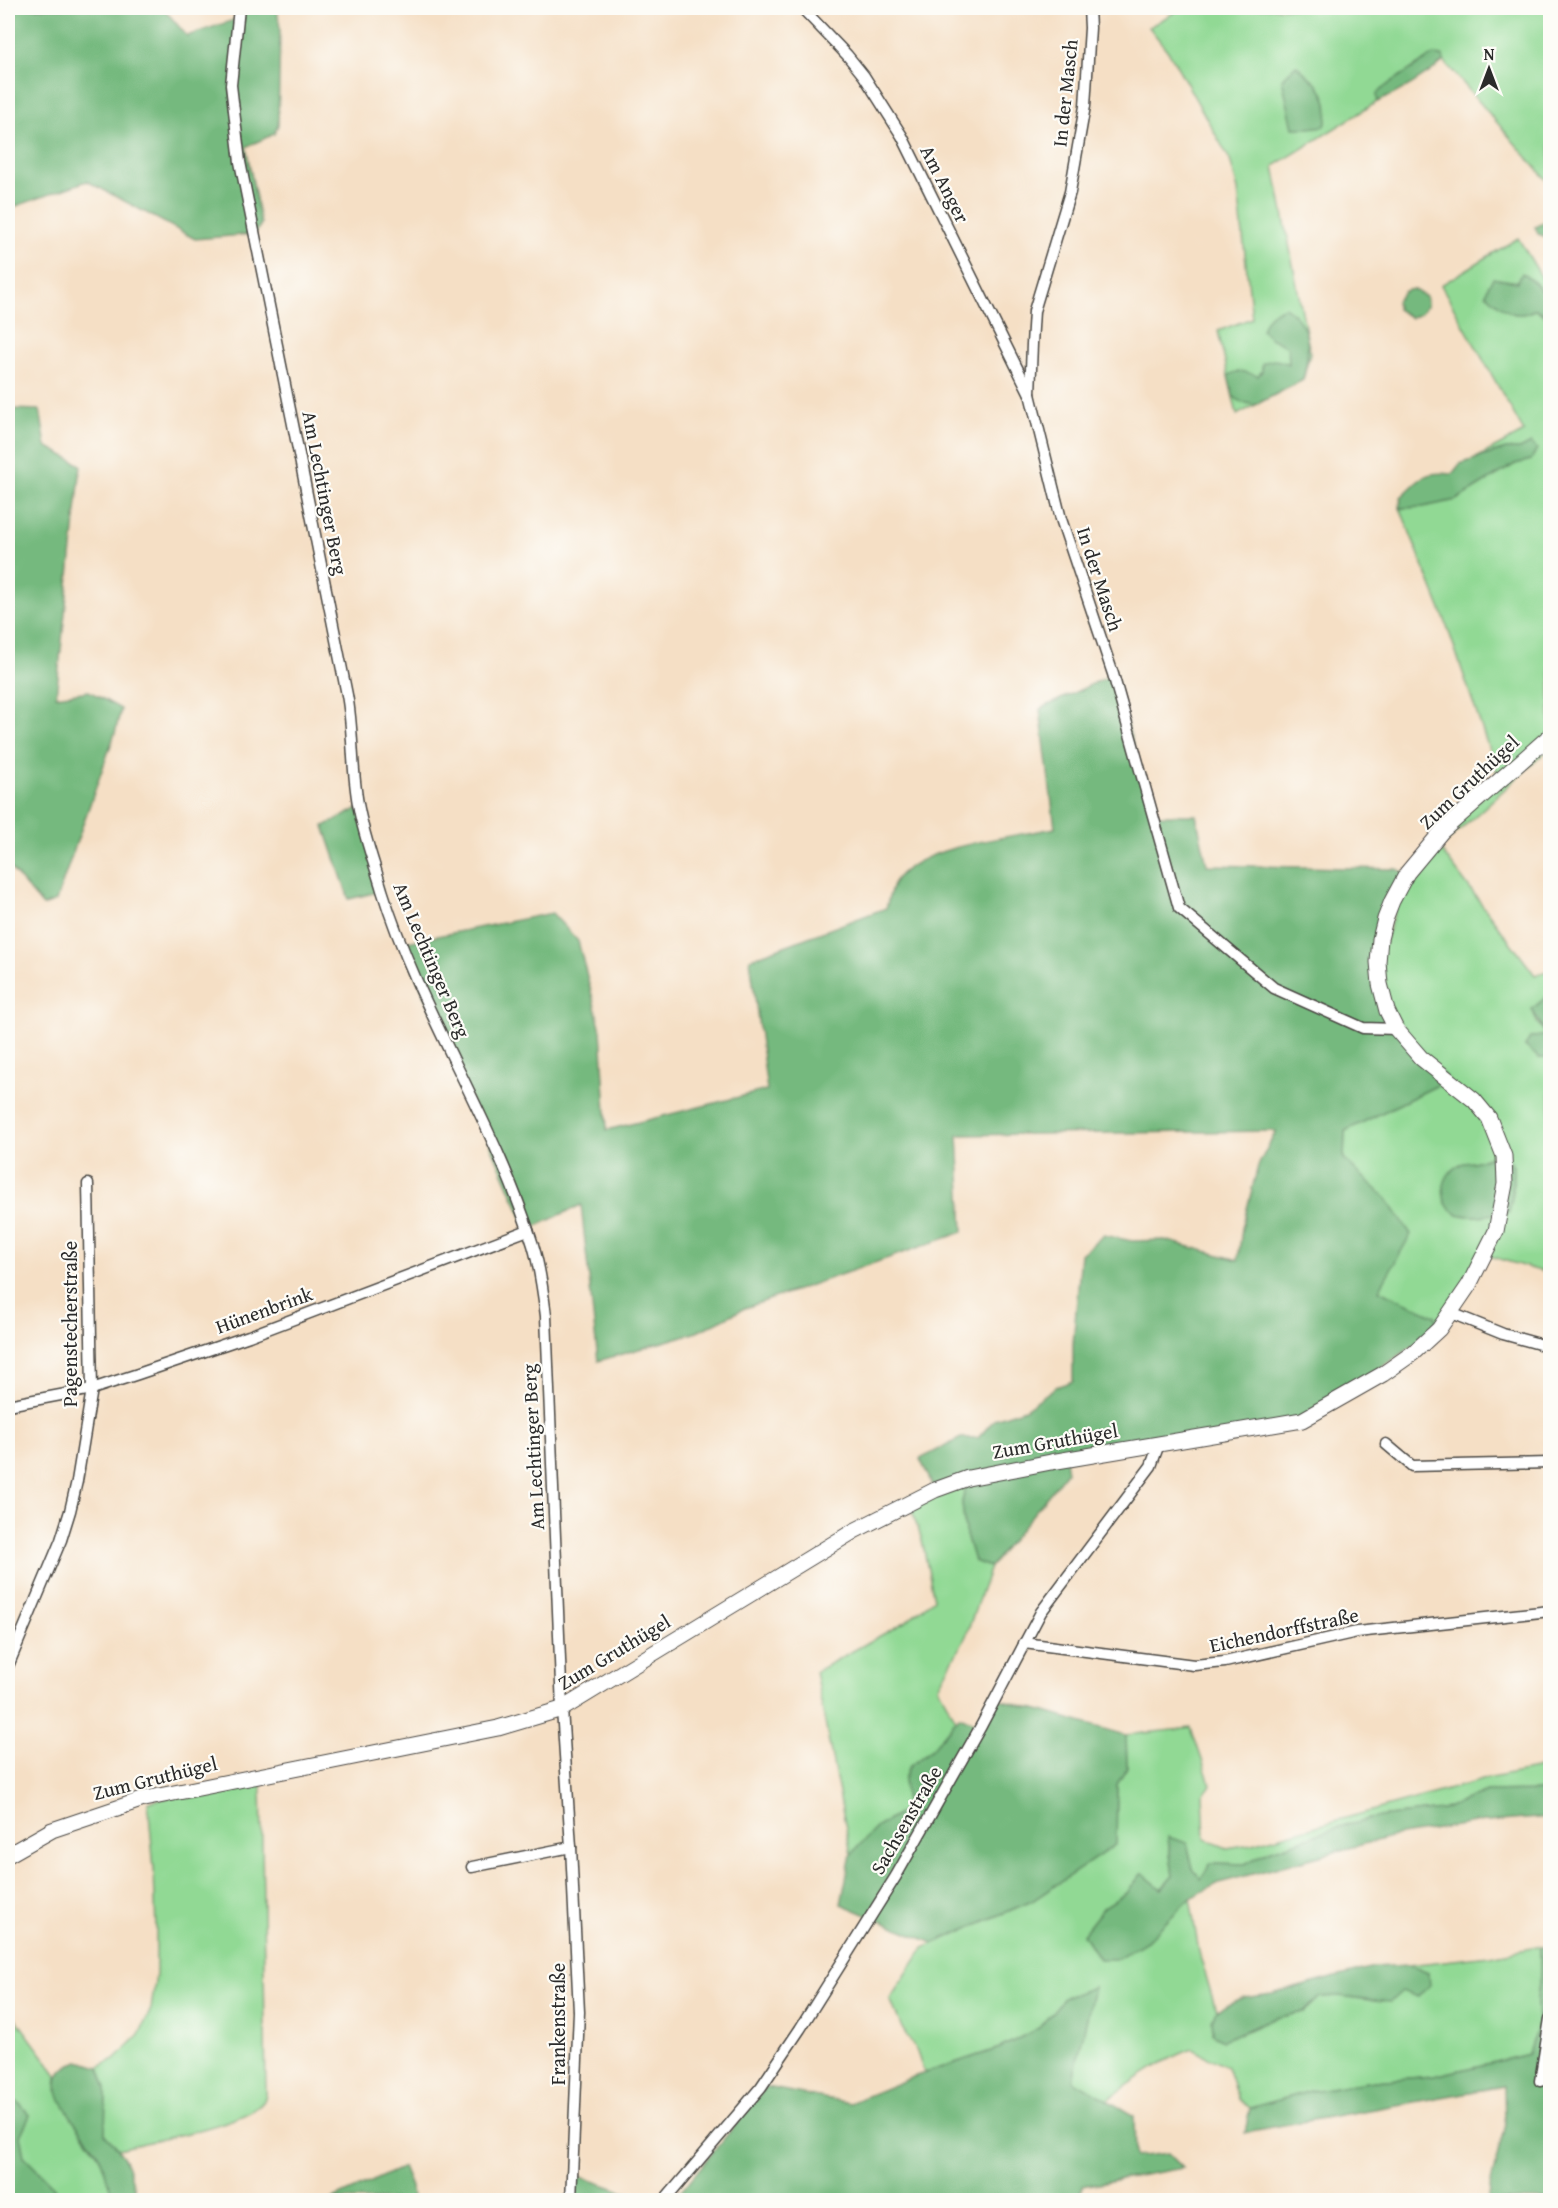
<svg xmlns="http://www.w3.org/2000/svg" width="1558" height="2208" viewBox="0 0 1558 2208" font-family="'Gentium Book Plus',serif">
<rect width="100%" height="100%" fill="#fdfcf7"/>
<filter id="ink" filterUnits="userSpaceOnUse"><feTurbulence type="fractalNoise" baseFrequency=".0167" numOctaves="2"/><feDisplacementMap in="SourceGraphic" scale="12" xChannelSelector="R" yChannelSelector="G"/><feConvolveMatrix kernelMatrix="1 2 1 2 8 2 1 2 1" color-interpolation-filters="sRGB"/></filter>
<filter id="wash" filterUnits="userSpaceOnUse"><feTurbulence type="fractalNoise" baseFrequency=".008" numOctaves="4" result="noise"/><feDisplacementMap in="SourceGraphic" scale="24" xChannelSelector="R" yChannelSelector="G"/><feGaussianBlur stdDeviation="1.35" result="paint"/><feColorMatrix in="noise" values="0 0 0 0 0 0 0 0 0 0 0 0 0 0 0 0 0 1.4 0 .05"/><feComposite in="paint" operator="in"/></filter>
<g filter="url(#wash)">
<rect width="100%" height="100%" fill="#f5dfc5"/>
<g fill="#91d994" stroke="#5e8260" stroke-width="1.5" fill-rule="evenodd">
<path d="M1182 8H1550V184L1444 61C1424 77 1400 92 1377 102L1274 166 1310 353 1303 380 1237 415 1218 331 1252 318 1238 190 1230 160 1170 54 1149 27Z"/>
<path d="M1518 238 1550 291H1542L1534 282 1507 281 1486 294C1507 311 1532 299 1550 321V748L1452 837 1440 849 1535 975 1550 970V994L1532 1009 1537 1022 1546 1035 1539 1058H1550V1274L1486 1255 1439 1329 1435 1316 1379 1290 1344 1159 1345 1131 1448 1080 1396 1029 1378 962 1407 873 1499 779 1445 620 1400 508 1423 507 1456 500 1515 464 1531 460 1530 444 1520 449H1506L1476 458 1524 432 1441 285ZM1491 1156 1479 1216 1458 1214 1450 1208 1460 1164 1474 1162Z"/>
<polygon points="968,1478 962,1502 965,1531 974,1561 990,1567 966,1636 938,1687 956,1720 933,1748 909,1767 904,1779 906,1810 877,1827 851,1854 815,1672 905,1622 934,1599 922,1540 909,1502"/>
<path d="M1191 1728 1211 1786 1203 1794 1205 1839 1227 1848 1252 1844 1486 1779 1550 1766V1791L1487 1792 1442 1810 1379 1817 1348 1824 1269 1851 1245 1864 1210 1863 1201 1880 1193 1869 1187 1843 1168 1838 1173 1876 1161 1889 1142 1873 1128 1892 1104 1907 1083 1934 1099 1959 1147 1941 1190 1898 1199 1952 1216 2010 1212 2021 1240 2034 1275 2018 1304 2012 1320 1997 1340 1996 1369 2000 1402 1991 1428 1973 1408 1965 1490 1956 1542 1946 1540 1951V1975L1537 2001 1538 2022 1530 2054 1434 2076 1374 2081 1311 2091 1250 2108 1238 2099 1227 2067 1193 2049C1161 2060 1135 2080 1107 2100L1072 2080 1094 1987 1064 1998 1039 2028 1000 2048 924 2073 917 2052 902 2028 890 1999 923 1948 1032 1901 1116 1844 1117 1784 1127 1768 1126 1735Z"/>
<path d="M261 1778 266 2094C265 2097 265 2100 263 2102 247 2124 148 2141 119 2149L105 2134 106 2088 99 2067 115 2059 139 2035 151 2009 156 1975V1930L154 1869 148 1802Z"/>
<polygon points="8,2008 57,2075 56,2090 72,2118 99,2156 109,2181 113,2200 62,2200 51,2184 24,2157 20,2136 30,2115 20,2104 8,2096"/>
</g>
<g fill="#74b97e" stroke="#507254" stroke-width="1.5">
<polygon points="8,8 163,8 187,36 237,19 239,8 277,8 280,28 278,125 274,134 246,147 261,224 255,234 195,239 87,181 8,209"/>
<path d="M1433 55 1443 56 1444 61C1425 77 1400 92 1377 102V93L1391 82Z"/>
<path d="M1296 65C1316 83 1335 95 1325 126L1309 128H1293L1282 79Z"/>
<polygon points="1550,218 1550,235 1546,237 1538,234 1535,227"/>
<path d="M1522 273 1534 282 1542 291H1550V321L1544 313 1536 309C1513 322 1503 308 1486 294L1488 286 1493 278 1517 282Z"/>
<polygon points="1413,289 1426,297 1427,305 1420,314 1411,318 1397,309 1396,301 1405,291"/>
<path d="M1285 307C1313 327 1310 350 1303 380L1255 405 1241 402 1233 396 1228 376C1239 368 1246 372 1258 376L1262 371V364C1272 358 1278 360 1289 364L1288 347 1270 338 1262 330C1266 317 1272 312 1285 307Z"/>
<polygon points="8,409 40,410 46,446 81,465 56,696 89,691 121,709 115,733 56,901 43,906 8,865"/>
<path d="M1531 443 1537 449 1531 460 1515 464 1456 500 1423 507 1400 508 1401 497C1421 479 1423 470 1452 474L1460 464 1506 449H1520Z"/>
<path d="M1113 674 1153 815H1196L1207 865 1396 869 1407 873 1380 939 1387 1011 1448 1080 1345 1131 1344 1159 1387 1199 1411 1234 1379 1290 1435 1316 1439 1329 1302 1420 1065 1460 1067 1472 990 1567 974 1561 965 1531 962 1502 968 1479 935 1490 920 1459 961 1438H978L995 1419 1025 1409 1056 1387 1073 1381V1344L1081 1254 1104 1235 1132 1241 1165 1240 1238 1260 1242 1228 1258 1166 1276 1131 958 1135 963 1232 745 1308 697 1332 598 1361 581 1205 528 1230 402 943 552 913 578 941 601 1030 607 1130 767 1090 750 959 886 908C889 899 891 884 897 878 927 844 1012 837 1055 828L1040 709Z"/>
<polygon points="359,808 382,891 349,899 324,826"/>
<polygon points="1550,994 1550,1058 1539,1058 1525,1046 1530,1038 1546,1035 1532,1009"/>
<path d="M1491 1156H1504L1513 1166V1192L1509 1212C1494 1214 1473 1219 1458 1214 1436 1205 1441 1174 1459 1165 1463 1162 1469 1163 1473 1162 1479 1161 1485 1158 1491 1156Z"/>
<polygon points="996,1698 1126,1735 1127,1768 1117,1784 1116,1844 1032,1901 933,1943 841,1904 851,1854 877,1827 906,1810 904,1779 909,1767 933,1748 960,1716 981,1726"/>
<polygon points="1550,1791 1550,1817 1475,1823 1394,1836 1219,1883 1190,1898 1147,1941 1118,1959 1099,1959 1083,1934 1104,1907 1128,1892 1142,1873 1161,1889 1173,1876 1168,1837 1187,1843 1193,1869 1201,1879 1210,1863 1245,1864 1269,1851 1348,1824 1379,1817 1442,1810 1487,1792"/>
<polygon points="1550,1945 1550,2200 1487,2200 1505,2123 1504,2086 1245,2132 1250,2108 1311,2091 1374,2081 1434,2076 1529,2054 1538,2022 1537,2001 1540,1975 1540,1951 1542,1946"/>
<polygon points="1408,1965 1428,1973 1429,1985 1418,1997 1402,1991 1390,2002 1340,1996 1320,1997 1304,2012 1275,2018 1223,2040 1213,2034 1212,2021 1216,2010 1244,1998 1272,1994 1374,1967"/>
<polygon points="1094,1987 1073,2080 1134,2116 1135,2157 1168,2153 1183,2168 1082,2186 1080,2200 674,2200 766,2087 850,2103 913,2077 1000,2048 1039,2028 1064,1998"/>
<path d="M79 2061 99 2067 106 2088 105 2134C130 2159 128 2168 138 2200H113C109 2185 106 2171 99 2156 85 2129 25 2077 79 2061Z"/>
<polygon points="8,2096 20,2104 30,2115 20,2136 24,2157 51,2184 62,2200 8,2200"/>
<polygon points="403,2167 411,2187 412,2200 331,2200"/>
<polygon points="573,2174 648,2200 571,2200"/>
</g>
</g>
<g filter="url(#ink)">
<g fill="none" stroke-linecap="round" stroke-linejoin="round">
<g stroke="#494642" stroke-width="13">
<g id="street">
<path d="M239 8 231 85 240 162C277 340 311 517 347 695 354 732 351 771 359 809 364 836 374 863 382 890 420 1013 495 1122 533 1245 540 1268 543 1292 546 1316L562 1709 571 1847 579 2012 571 2200"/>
<polyline points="802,8 847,55 864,76 902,136 1030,394"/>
<polyline points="1089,8 1090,28 1085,106 1070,192 1034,311 1032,344 1030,394 1061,519 1113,674 1179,908 1274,988 1363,1028 1396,1029"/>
<polyline points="1451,1313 1503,1334 1550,1347"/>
<polyline points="8,1405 92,1389 138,1374 249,1336 528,1230"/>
<polyline points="1386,1444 1412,1466 1550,1463"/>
<polyline points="1024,1643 1194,1665 1225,1662 1357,1632 1550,1611"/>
<polyline points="8,1666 61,1540 70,1511 77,1481 92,1389 88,1184"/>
<polyline points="472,1867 571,1847"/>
<polyline points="1550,2019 1540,2081 1550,2078"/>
<polyline points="665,2200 761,2087 800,2029 896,1876 981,1726 1041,1612 1151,1466 1159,1444"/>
</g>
</g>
<g stroke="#494642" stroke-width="17">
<polyline id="secondary" points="8,1855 52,1830 144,1799 498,1728 562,1709 854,1531 935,1490 968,1478 1051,1462 1302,1420 1383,1374 1413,1353 1439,1329 1469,1285 1496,1231 1505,1184 1504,1156 1489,1118 1474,1100 1421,1058 1396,1029 1387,1011 1380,984 1378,962 1380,939 1385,919 1392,901 1407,873 1442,831 1550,736"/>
</g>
<use href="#street" stroke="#fff" stroke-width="10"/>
<use href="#secondary" stroke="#fff" stroke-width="15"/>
</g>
</g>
<g text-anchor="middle" stroke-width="4.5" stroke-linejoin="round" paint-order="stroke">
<g font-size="20" fill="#2b2b2b" stroke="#fdfcf7">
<text transform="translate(1065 93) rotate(-84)" y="7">In der Masch</text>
<text transform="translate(945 184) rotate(63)" y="7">Am Anger</text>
<text transform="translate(325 493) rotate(79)" y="7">Am Lechtinger Berg</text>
<text transform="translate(1100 579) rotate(72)" y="7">In der Masch</text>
<text transform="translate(1469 782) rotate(-43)" y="7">Zum Gruthügel</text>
<text transform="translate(432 960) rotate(67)" y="7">Am Lechtinger Berg</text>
<text transform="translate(264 1310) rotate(-20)" y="7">Hünenbrink</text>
<text transform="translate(70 1324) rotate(-90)" y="7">Pagenstecherstraße</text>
<text transform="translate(1055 1441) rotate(-10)" y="7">Zum Gruthügel</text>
<text transform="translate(533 1447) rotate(-93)" y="7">Am Lechtinger Berg</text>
<text transform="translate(1284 1630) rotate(-12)" y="7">Eichendorffstraße</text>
<text transform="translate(614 1652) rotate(-31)" y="7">Zum Gruthügel</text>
<text transform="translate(155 1778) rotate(-14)" y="7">Zum Gruthügel</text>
<text transform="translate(906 1820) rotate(-60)" y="7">Sachsenstraße</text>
<text transform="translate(558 2024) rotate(-90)" y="7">Frankenstraße</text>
</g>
</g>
<rect width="1558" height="2208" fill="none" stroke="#fdfcf7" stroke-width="30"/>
<g transform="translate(1489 69)" stroke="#fdfcf7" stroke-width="4.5" paint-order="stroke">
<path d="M0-4.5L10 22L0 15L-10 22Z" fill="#2b2b2b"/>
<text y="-9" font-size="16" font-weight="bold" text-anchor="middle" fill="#2b2b2b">N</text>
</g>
</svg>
